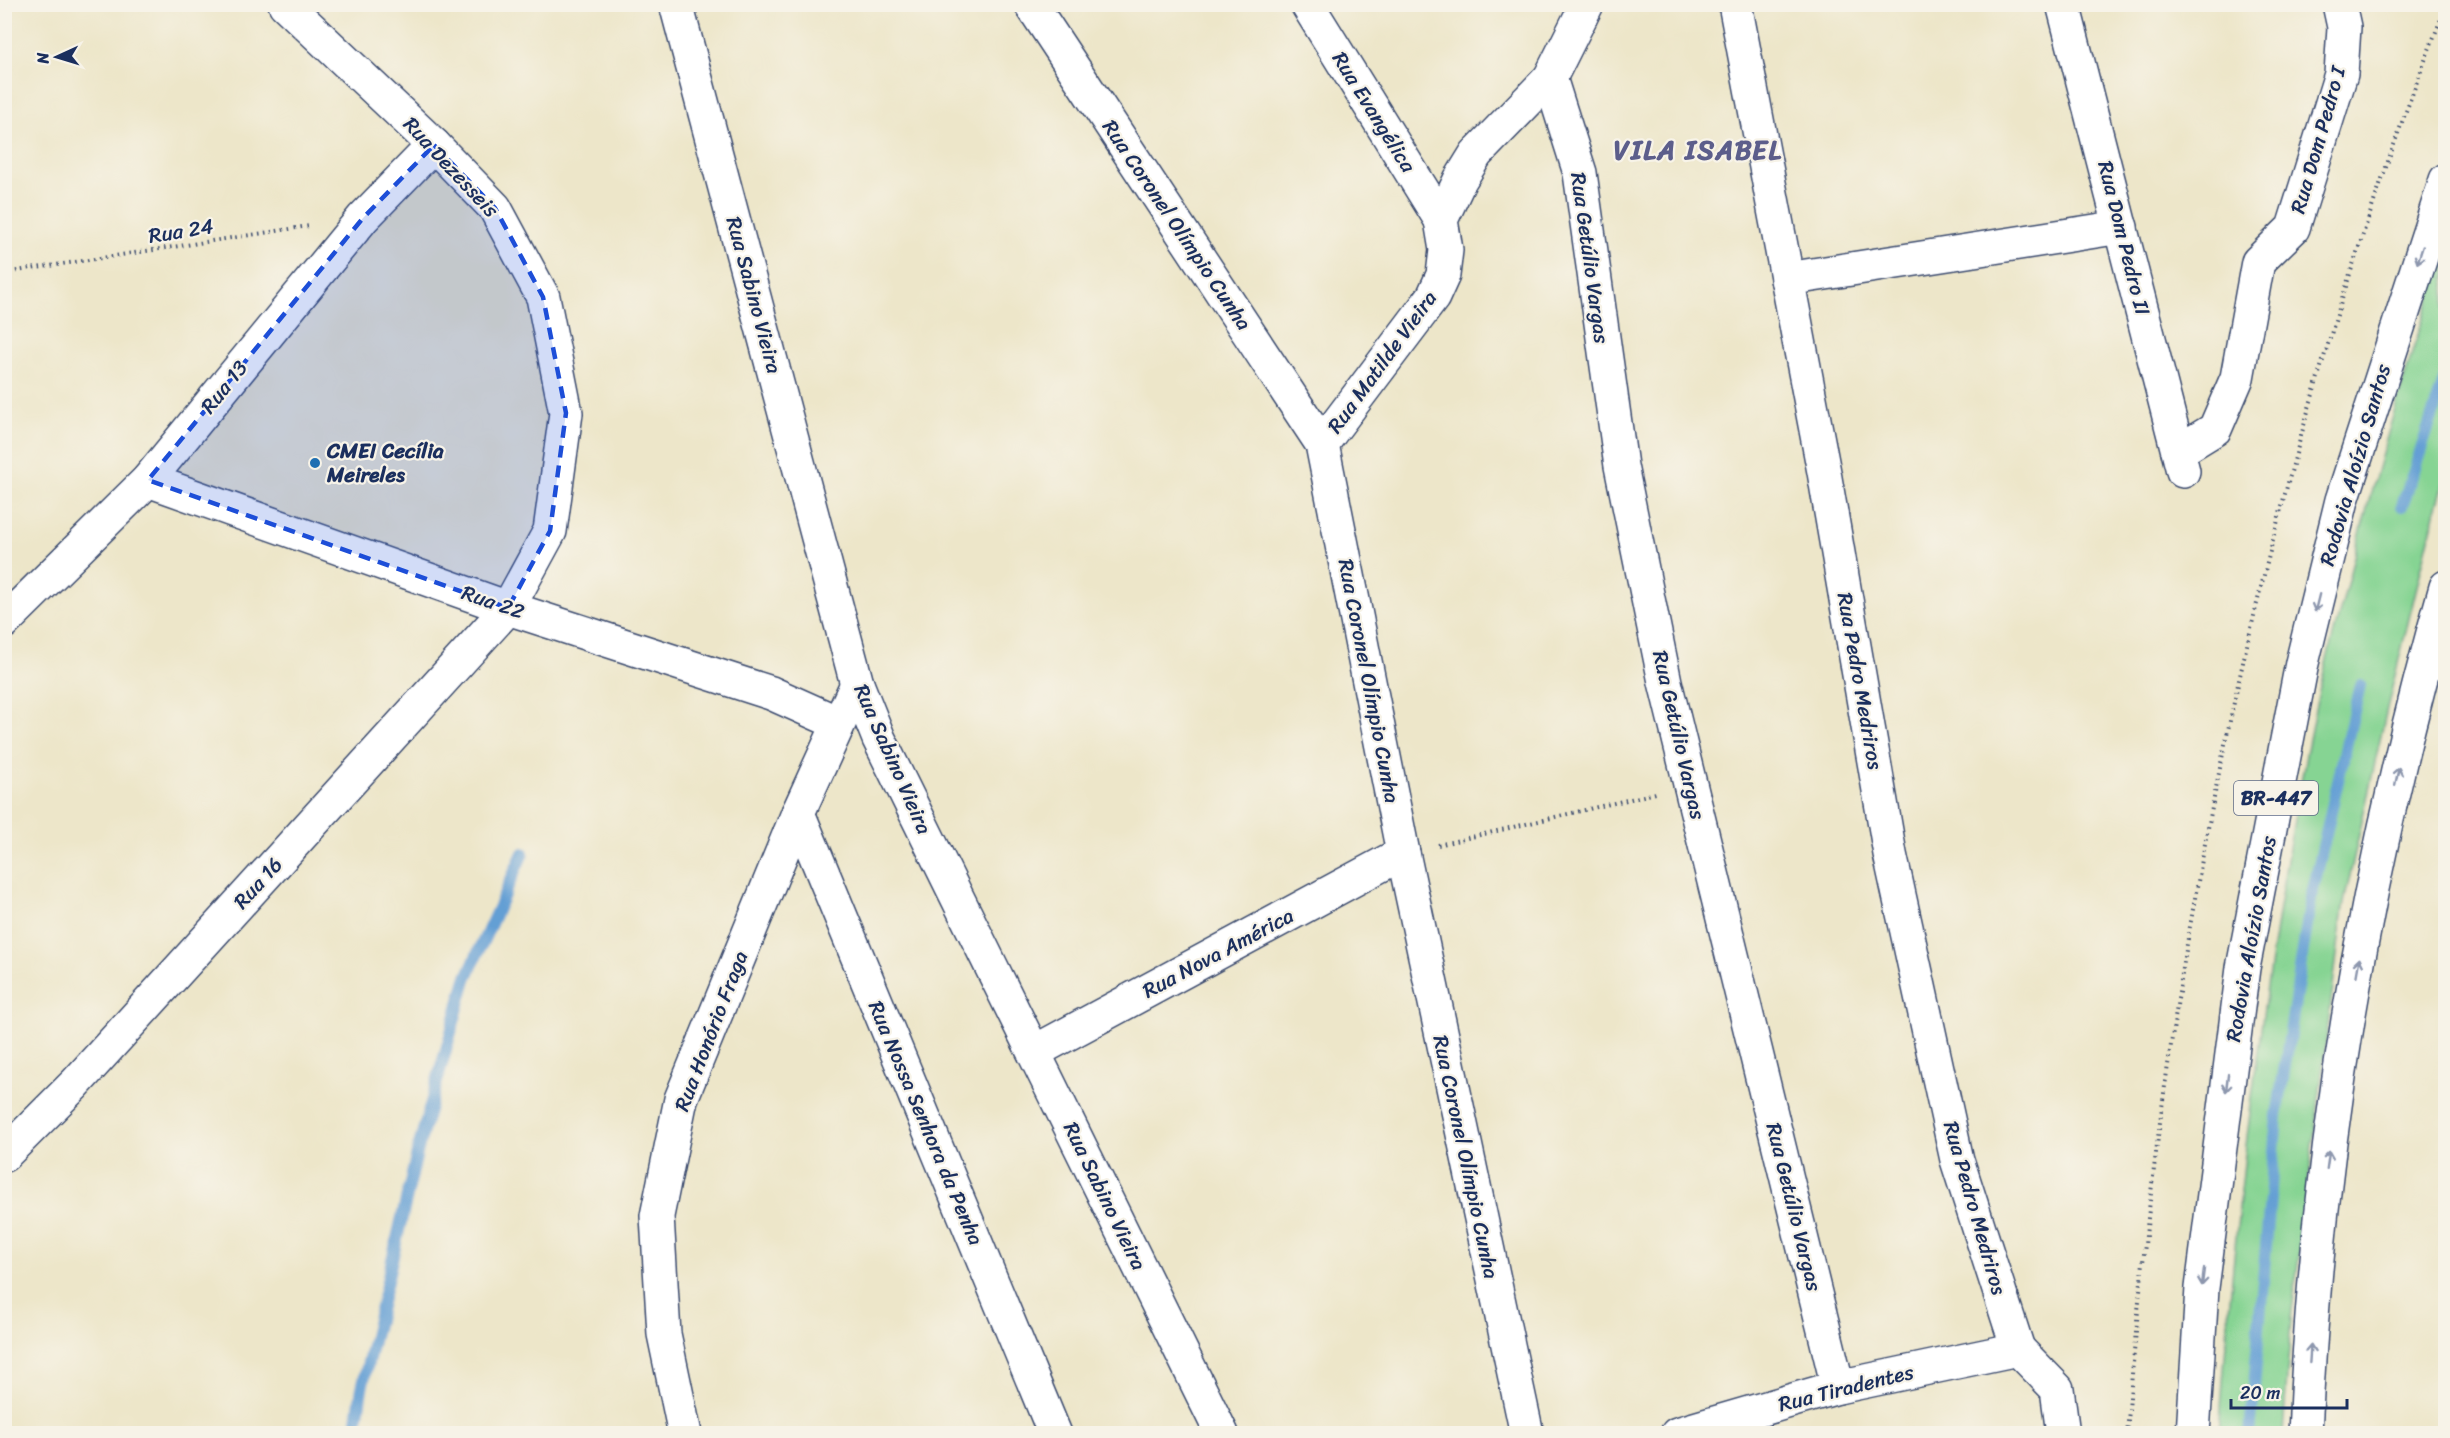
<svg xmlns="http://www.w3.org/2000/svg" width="2450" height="1438" viewBox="0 0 2450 1438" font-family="Sriracha,sans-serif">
<rect width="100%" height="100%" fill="#f7f3e8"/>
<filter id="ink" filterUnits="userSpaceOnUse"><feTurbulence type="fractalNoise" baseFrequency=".0167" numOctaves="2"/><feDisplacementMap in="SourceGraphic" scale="12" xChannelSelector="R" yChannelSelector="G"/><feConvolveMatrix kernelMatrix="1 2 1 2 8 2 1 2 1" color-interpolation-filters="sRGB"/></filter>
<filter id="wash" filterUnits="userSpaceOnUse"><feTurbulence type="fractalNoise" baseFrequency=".008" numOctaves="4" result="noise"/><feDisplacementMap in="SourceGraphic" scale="24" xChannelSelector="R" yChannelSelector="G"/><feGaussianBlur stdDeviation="1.35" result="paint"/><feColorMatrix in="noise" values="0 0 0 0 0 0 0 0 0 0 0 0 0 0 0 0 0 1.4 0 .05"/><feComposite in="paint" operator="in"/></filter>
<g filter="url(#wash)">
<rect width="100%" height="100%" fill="#ede6c9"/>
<path fill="#86d493" stroke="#508278" stroke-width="1.5" d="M2445 253V480L2435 513 2388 704 2343 907 2291 1319 2283 1433H2219C2236 1194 2266 955 2313 719 2321 678 2333 637 2344 596 2373 480 2406 366 2445 253Z"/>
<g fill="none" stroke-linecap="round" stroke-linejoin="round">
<g stroke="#649fd4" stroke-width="12">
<polyline points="2402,506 2446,375"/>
<polyline points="355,1434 362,1388 418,1149 466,979 523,853"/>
<polyline points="2250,1434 2277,1116 2311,899 2360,685"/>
</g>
</g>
</g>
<g filter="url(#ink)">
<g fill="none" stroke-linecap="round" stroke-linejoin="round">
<g stroke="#3a4a6e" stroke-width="36">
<g id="minor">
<polyline points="676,4 857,684 879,739 1222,1434"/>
<polyline points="1031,4 1322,444 1403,853 1527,1434"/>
<polyline points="1307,4 1441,220"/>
<polyline points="1735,4 1824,472 1890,854 1957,1160 2018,1349"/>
<polyline points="2063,4 2183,471"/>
<polyline points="1550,78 1580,173 1621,466 1665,682 1838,1387"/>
<polyline points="1787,279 2121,227"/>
<polyline points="1322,444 1433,297 1443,275 1446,250 1441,220 1460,180 1476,154 1550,78 1587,4"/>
<polyline points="2179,451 2215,429 2237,378 2258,262 2293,228 2341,74 2344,27 2339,4"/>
<polyline points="148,480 508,608 771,693 838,723"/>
<polyline points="4,622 148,480 363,218 434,145"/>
<polyline points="798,813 1055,1434"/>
<polyline points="1034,1052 1403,853"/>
<polyline points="4,1155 75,1084 508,608 550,531 566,413 543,297 495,208 434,145 285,4"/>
<polyline points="2018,1349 2057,1389 2063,1434"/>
<polyline points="685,1434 664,1334 657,1216 681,1099 798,813 857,684"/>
<polyline points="1677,1434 1838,1387 2018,1349"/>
</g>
</g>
<g stroke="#3a4a6e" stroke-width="36">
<g id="major">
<polyline points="2193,1434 2202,1288 2243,968 2302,663 2342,500 2446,180"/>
<path d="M2305 1434C2317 1147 2367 862 2446 587"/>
</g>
</g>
<g stroke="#3a4a6e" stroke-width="4" stroke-dasharray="1.5 4.5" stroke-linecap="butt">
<polyline points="4,273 309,226"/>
<polyline points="1438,845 1656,793"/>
<path d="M2127 1434C2166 939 2264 468 2446 6"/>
</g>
<use href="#minor" stroke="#fff" stroke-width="33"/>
<use href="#major" stroke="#fff" stroke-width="33"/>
</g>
<defs><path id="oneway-shaft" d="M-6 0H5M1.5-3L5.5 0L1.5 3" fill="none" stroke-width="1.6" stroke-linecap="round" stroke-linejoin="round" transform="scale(1.5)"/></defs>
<g stroke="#8d97ae">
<use href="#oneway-shaft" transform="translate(2420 255) rotate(108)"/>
<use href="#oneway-shaft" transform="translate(2317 603) rotate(104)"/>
<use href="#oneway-shaft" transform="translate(2397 776) rotate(-78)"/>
<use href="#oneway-shaft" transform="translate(2358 967) rotate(-80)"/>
<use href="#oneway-shaft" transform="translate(2227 1083) rotate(97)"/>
<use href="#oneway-shaft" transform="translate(2328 1160) rotate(-82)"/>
<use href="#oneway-shaft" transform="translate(2203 1277) rotate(97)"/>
<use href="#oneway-shaft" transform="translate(2310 1354) rotate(-86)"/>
</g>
</g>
<path fill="#1d4ed8" fill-opacity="0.2" stroke="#1d4ed8" stroke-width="4.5" stroke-dasharray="12 8" stroke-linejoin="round" d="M434 145 495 208 543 297 566 413 550 531 508 608 148 480 363 218Z"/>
<circle fill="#1f6fb2" stroke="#f7f3e8" stroke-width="2" cx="315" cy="463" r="6"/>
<g text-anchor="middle" stroke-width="4.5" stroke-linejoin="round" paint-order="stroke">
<rect fill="#f7f3e8" stroke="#5d6a87" stroke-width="1.5" x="2234" y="781" width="84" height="34" rx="4.5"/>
<g font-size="20" font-weight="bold" fill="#1b2f5e">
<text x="2276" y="805">BR-447</text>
</g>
<g font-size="21" fill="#1b2f5e" stroke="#f7f3e8">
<text transform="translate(1374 112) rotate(58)" y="7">Rua Evangélica</text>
<text transform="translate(2318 140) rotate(-74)" y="7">Rua Dom Pedro I</text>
<text transform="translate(451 167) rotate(47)" y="7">Rua Dezesseis</text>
<text transform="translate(1177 225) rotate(56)" y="7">Rua Coronel Olímpio Cunha</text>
<text transform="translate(181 231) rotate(-9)" y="7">Rua 24</text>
<text transform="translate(2124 238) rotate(76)" y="7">Rua Dom Pedro II</text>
<text transform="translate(1590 258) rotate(82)" y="7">Rua Getúlio Vargas</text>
<text transform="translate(754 295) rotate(75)" y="7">Rua Sabino Vieira</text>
<text transform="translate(1382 362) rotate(-54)" y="7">Rua Matilde Vieira</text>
<text transform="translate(224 387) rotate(-51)" y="7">Rua 13</text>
<text transform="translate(2355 465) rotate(-74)" y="7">Rodovia Aloízio Santos</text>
<text transform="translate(493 602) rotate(19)" y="7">Rua 22</text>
<text transform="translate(1369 681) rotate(79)" y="7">Rua Coronel Olímpio Cunha</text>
<text transform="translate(1860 681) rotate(80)" y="7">Rua Pedro Medriros</text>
<text transform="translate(1679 735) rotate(77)" y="7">Rua Getúlio Vargas</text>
<text transform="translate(893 759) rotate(66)" y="7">Rua Sabino Vieira</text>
<text transform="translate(258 883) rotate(-48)" y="7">Rua 16</text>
<text transform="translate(2251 939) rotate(-80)" y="7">Rodovia Aloízio Santos</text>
<text transform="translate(1218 953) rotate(-28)" y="7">Rua Nova América</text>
<text transform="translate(711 1031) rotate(-69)" y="7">Rua Honório Fraga</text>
<text transform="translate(926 1123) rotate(67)" y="7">Rua Nossa Senhora da Penha</text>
<text transform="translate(1466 1157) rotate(78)" y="7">Rua Coronel Olímpio Cunha</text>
<text transform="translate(1105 1196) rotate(64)" y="7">Rua Sabino Vieira</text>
<text transform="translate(1794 1207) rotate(76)" y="7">Rua Getúlio Vargas</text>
<text transform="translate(1975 1208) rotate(74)" y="7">Rua Pedro Medriros</text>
<text transform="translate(1846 1388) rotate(-14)" y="7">Rua Tiradentes</text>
</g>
<g font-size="21" font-weight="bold" fill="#1b2f5e" stroke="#f7f3e8" text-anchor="start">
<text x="327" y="458">CMEI Cecília<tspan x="327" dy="24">Meireles</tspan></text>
</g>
<g font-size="27" font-weight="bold" letter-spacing="1.5" fill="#5c5e8b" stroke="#f7f3e8">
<text x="1698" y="159">VILA ISABEL</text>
</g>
</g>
<rect width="2450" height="1438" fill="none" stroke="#f7f3e8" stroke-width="24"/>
<g transform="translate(57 57) rotate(266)" stroke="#f7f3e8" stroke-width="4.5" paint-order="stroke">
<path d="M0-4.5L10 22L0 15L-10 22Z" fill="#1b2f5e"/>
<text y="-9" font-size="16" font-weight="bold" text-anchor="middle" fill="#1b2f5e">N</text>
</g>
<path d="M2231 1399v9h116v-9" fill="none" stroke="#1b2f5e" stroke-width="3"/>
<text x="2240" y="1399" font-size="18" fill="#1b2f5e" stroke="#f7f3e8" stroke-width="4.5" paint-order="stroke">20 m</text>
</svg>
